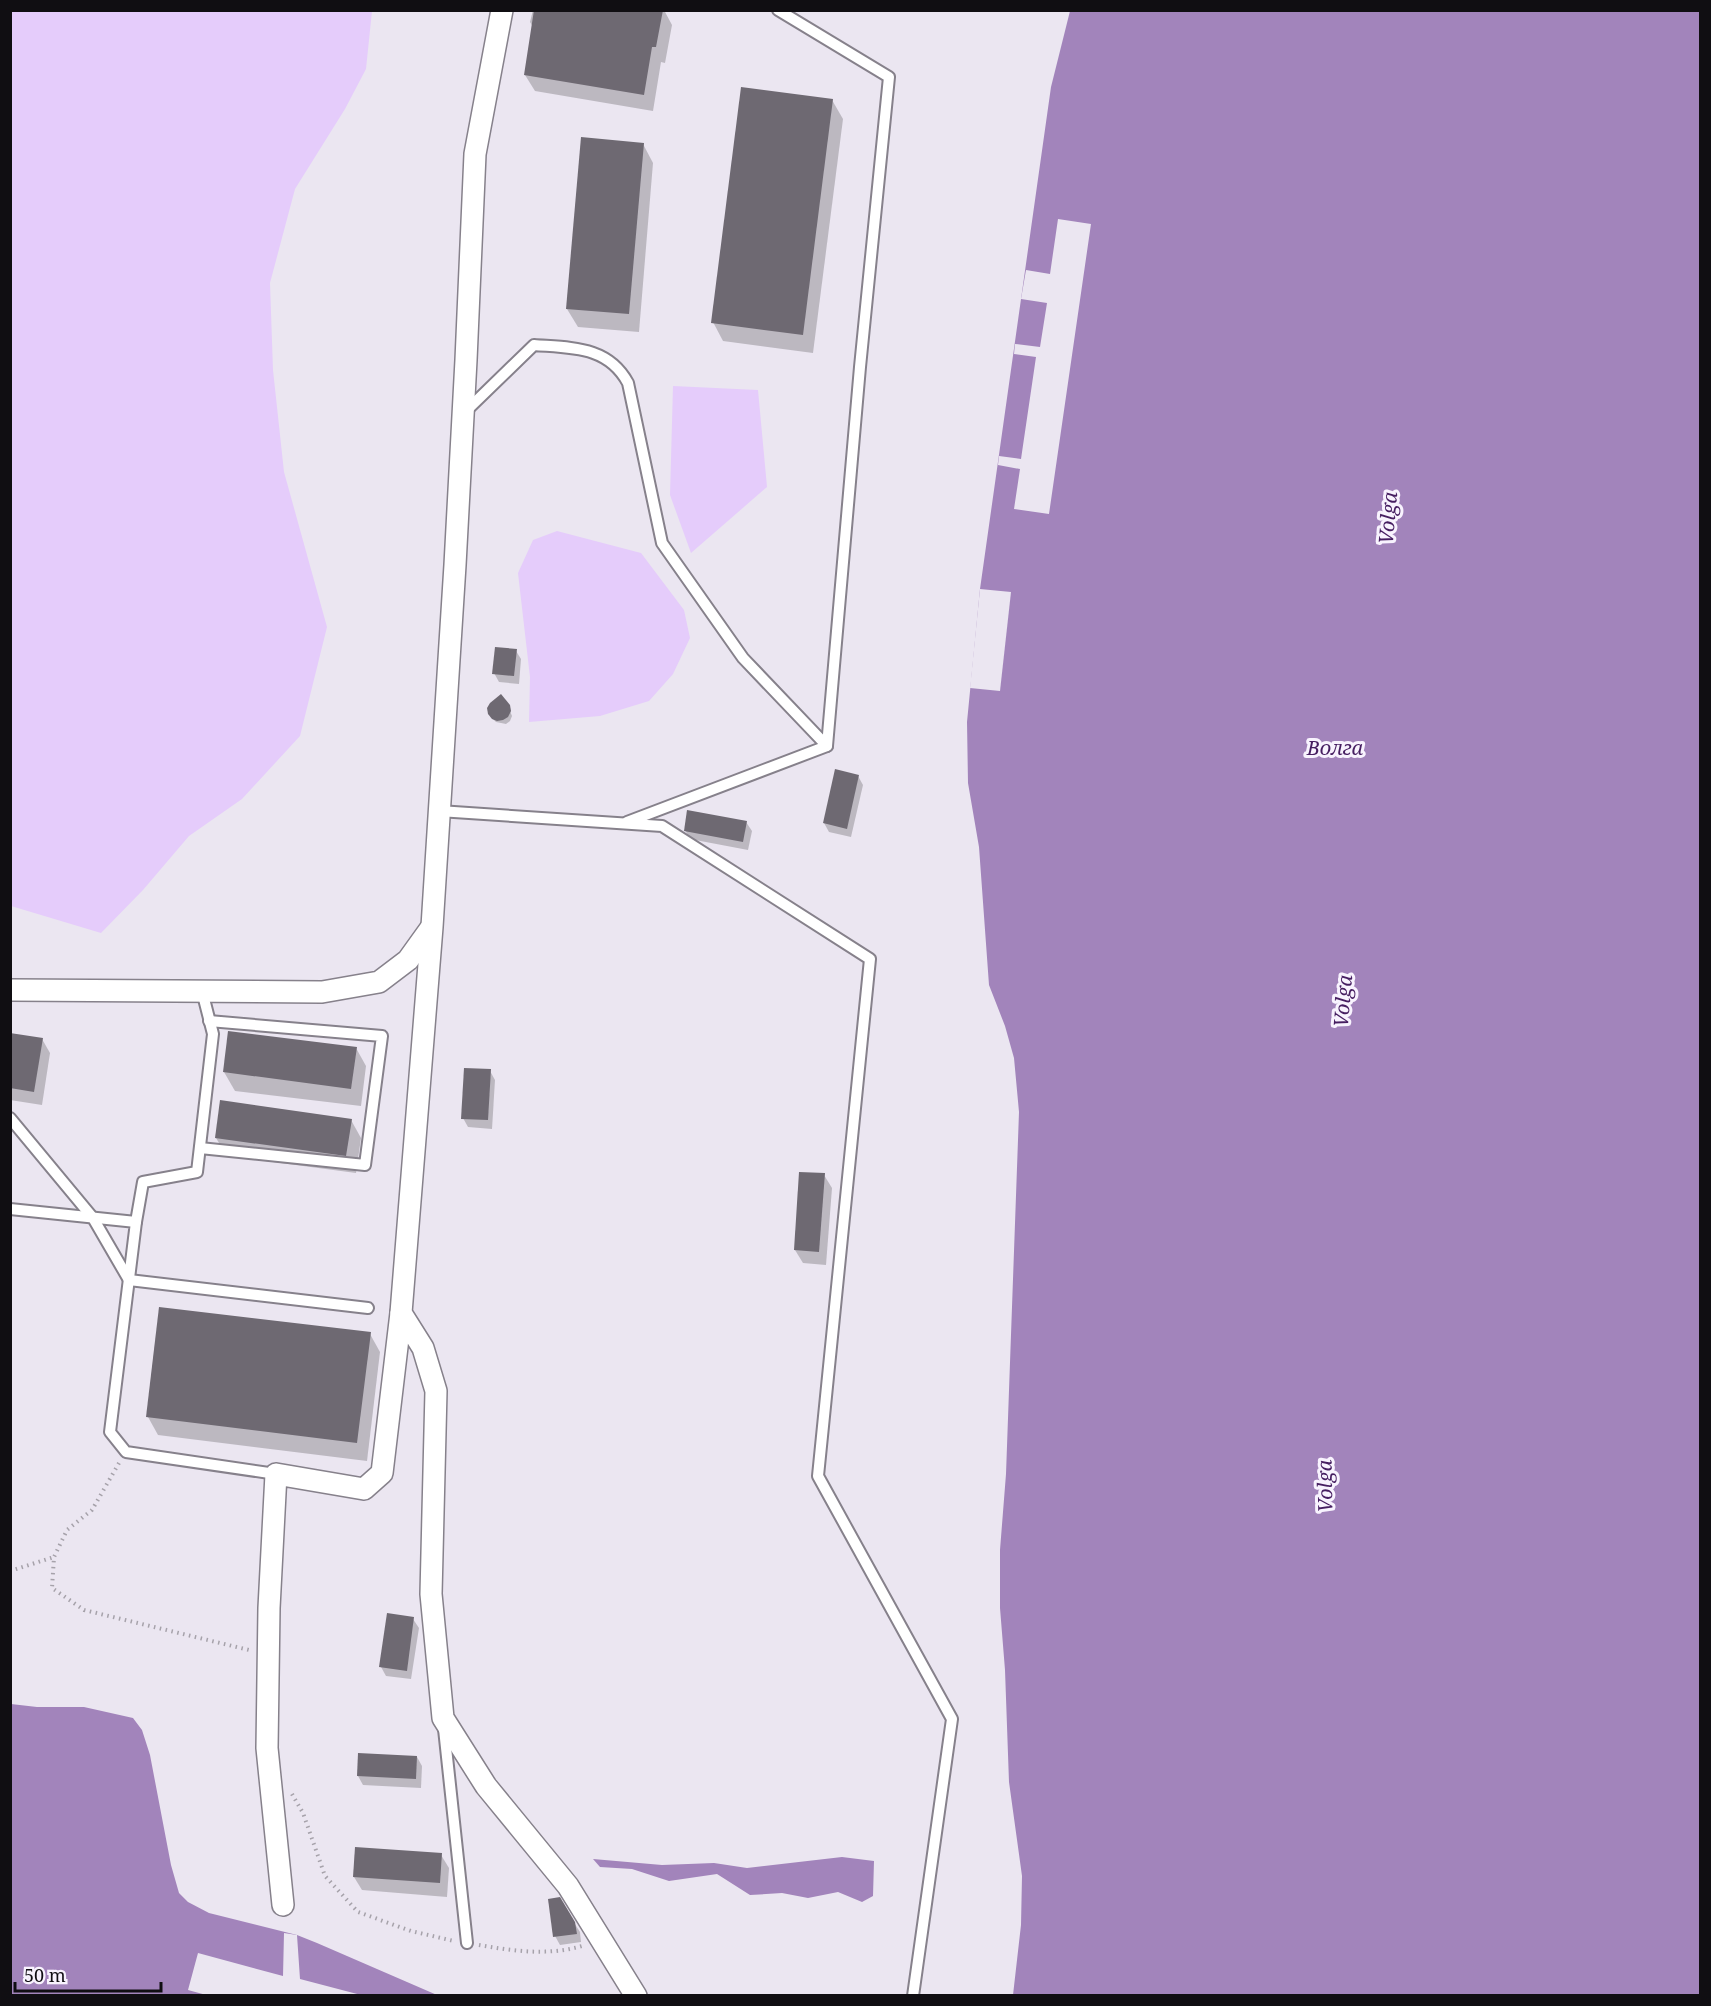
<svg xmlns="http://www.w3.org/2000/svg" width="1711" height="2006" viewBox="0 0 1711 2006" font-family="'Noto Serif',serif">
<rect width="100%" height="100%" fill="#ebe6f1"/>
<g fill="#e5ccfb">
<polygon points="11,10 372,11 366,69 345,109 295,189 270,283 273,370 284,472 327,627 300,736 242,799 189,836 143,890 101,933 11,906"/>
<polygon points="673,386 758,390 767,487 691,553 670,495"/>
<polygon points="557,531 641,553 684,610 690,638 673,674 649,701 600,716 529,722 530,677 518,573 533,540"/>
</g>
<g fill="#a284bb">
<polygon points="1070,11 1700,11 1700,1995 1013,1995 1021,1925 1022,1876 1009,1782 1005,1670 1000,1608 1000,1550 1006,1474 1019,1112 1014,1058 1005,1026 989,985 979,847 968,783 967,722 980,589 1051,87"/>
<polygon points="11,1704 37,1707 84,1707 133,1718 142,1730 150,1755 171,1865 179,1893 188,1902 209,1913 297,1935 317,1943 437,1995 11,1996"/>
<polygon points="842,1857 874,1861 873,1896 862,1902 838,1892 808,1898 782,1893 750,1895 717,1874 669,1881 632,1869 600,1867 593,1859 662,1865 714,1863 747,1868"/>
</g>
<g fill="#ebe6f1">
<polygon points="1058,219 1091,224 1049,514 1014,509 1020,469 998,465 999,456 1021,459 1036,357 1014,354 1015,344 1040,347 1047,303 1021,299 1026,270 1050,274"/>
<polygon points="980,589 1011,592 1000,691 970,688"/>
<polygon points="284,1933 297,1935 300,1979 361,1995 210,1996 188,1990 198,1953 283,1976"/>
</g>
<g fill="#0003">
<polygon points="533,10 664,10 672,25 665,63 661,62 653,111 535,91 525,75 533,27 530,22"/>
<polygon points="832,100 843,119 813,353 723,341 713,322"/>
<polygon points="643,144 653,163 639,332 578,327 567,309"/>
<polygon points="516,651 521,659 519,684 499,682 494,673"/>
<polygon points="508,706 512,716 510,721 506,724 496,722 492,718"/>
<polygon points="858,776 863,785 851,837 829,832 824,823"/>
<polygon points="746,822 752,831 748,850 690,839 685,830"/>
<polygon points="10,1034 42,1039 50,1053 42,1105 10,1100"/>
<polygon points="356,1048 366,1066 361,1106 235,1091 224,1072"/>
<polygon points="490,1071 495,1080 492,1129 468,1127 463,1118"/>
<polygon points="351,1120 361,1138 356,1173 227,1156 216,1138"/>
<polygon points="824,1175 832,1188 826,1265 803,1263 795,1250"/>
<polygon points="370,1334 380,1352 367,1461 158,1435 148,1417"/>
<polygon points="413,1619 419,1628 411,1679 386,1676 381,1667"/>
<polygon points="417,1757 422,1766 421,1788 363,1785 358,1776"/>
<polygon points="441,1855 449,1868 447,1897 362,1890 354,1877"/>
<polygon points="559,1899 580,1932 581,1942 560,1945 555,1936"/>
</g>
<g fill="#6e6972">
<polygon points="534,10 663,10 656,47 652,47 644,95 524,75"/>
<polygon points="741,87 833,99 803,335 711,323"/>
<polygon points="581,137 644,143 629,314 566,309"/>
<polygon points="495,647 517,649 514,676 492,674"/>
<polygon points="501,694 510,705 511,711 508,717 503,720 497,721 492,719 488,714 487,708 490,703"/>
<polygon points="835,769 859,775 847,829 823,823"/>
<polygon points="687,810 747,821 743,842 684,831"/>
<polygon points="228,1031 357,1047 351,1089 223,1072"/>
<polygon points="10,1033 43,1038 34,1092 10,1088"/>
<polygon points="464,1068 491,1069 488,1120 461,1119"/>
<polygon points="220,1100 352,1119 346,1156 215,1138"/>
<polygon points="799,1172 825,1173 819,1252 794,1250"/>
<polygon points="159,1307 371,1332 357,1443 146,1417"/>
<polygon points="387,1613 414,1617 407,1671 379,1667"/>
<polygon points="358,1753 417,1756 416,1779 357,1776"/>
<polygon points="355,1847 442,1853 440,1883 353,1877"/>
<polygon points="560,1897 575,1922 577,1934 553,1937 548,1899"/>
</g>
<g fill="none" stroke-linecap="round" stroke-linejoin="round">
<g stroke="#86818b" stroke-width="14">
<g id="service">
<path d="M466 411 534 345C572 348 608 346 628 383L662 543 743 658 827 746"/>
<polyline points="439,811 662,826 870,959 818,1476 952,1719 913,1996"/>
<polyline points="627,822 827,746 860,367 889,77 778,10"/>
<polyline points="10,1118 93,1218 129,1280 368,1308"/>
<polyline points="200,1148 365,1165 382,1036 209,1021"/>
<polyline points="10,1209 136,1222 110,1432 126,1452 276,1474"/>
<polyline points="136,1222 143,1182 197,1172 213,1034 202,991"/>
<polyline points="444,1729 467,1943"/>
</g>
</g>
<g stroke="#86818b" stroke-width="24">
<g id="minor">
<polyline points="502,10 475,154 466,360 455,565 432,927 401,1313 423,1348 436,1391 431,1594 443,1718 486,1786 568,1886 636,1996"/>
<polyline points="10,990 322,992 379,982 408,960 431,928"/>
<polyline points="283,1905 267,1748 269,1608 276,1474 364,1489 382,1473 401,1313"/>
</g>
</g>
<g stroke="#a6a2aa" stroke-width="4" stroke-dasharray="1.5 4.5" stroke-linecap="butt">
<polyline points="119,1463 92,1510 67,1530 54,1557 52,1588 84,1610 249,1650"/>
<polyline points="10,1571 54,1557"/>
<polyline points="292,1794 303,1813 325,1876 358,1912 411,1931 454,1941"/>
<path d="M479 1945C513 1951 548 1956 582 1946"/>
</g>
<use href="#service" stroke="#fff" stroke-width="10"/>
<use href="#minor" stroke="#fff" stroke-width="21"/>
</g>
<g text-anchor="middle" stroke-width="6" stroke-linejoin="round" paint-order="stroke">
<g font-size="20" font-style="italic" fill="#461e61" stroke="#f8f3fe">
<text transform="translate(1388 518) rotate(-85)" y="7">Volga</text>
<text x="1335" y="755">Волга</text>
<text transform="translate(1343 1001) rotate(-85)" y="7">Volga</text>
<text transform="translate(1325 1486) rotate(-91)" y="7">Volga</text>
</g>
</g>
<rect width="1711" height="2006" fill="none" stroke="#100e12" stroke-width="24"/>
<path d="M15 1982v9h146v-9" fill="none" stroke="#100e12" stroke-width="3"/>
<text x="24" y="1982" font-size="18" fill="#100e12" stroke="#f8f3fe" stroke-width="4.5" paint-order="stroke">50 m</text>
</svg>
